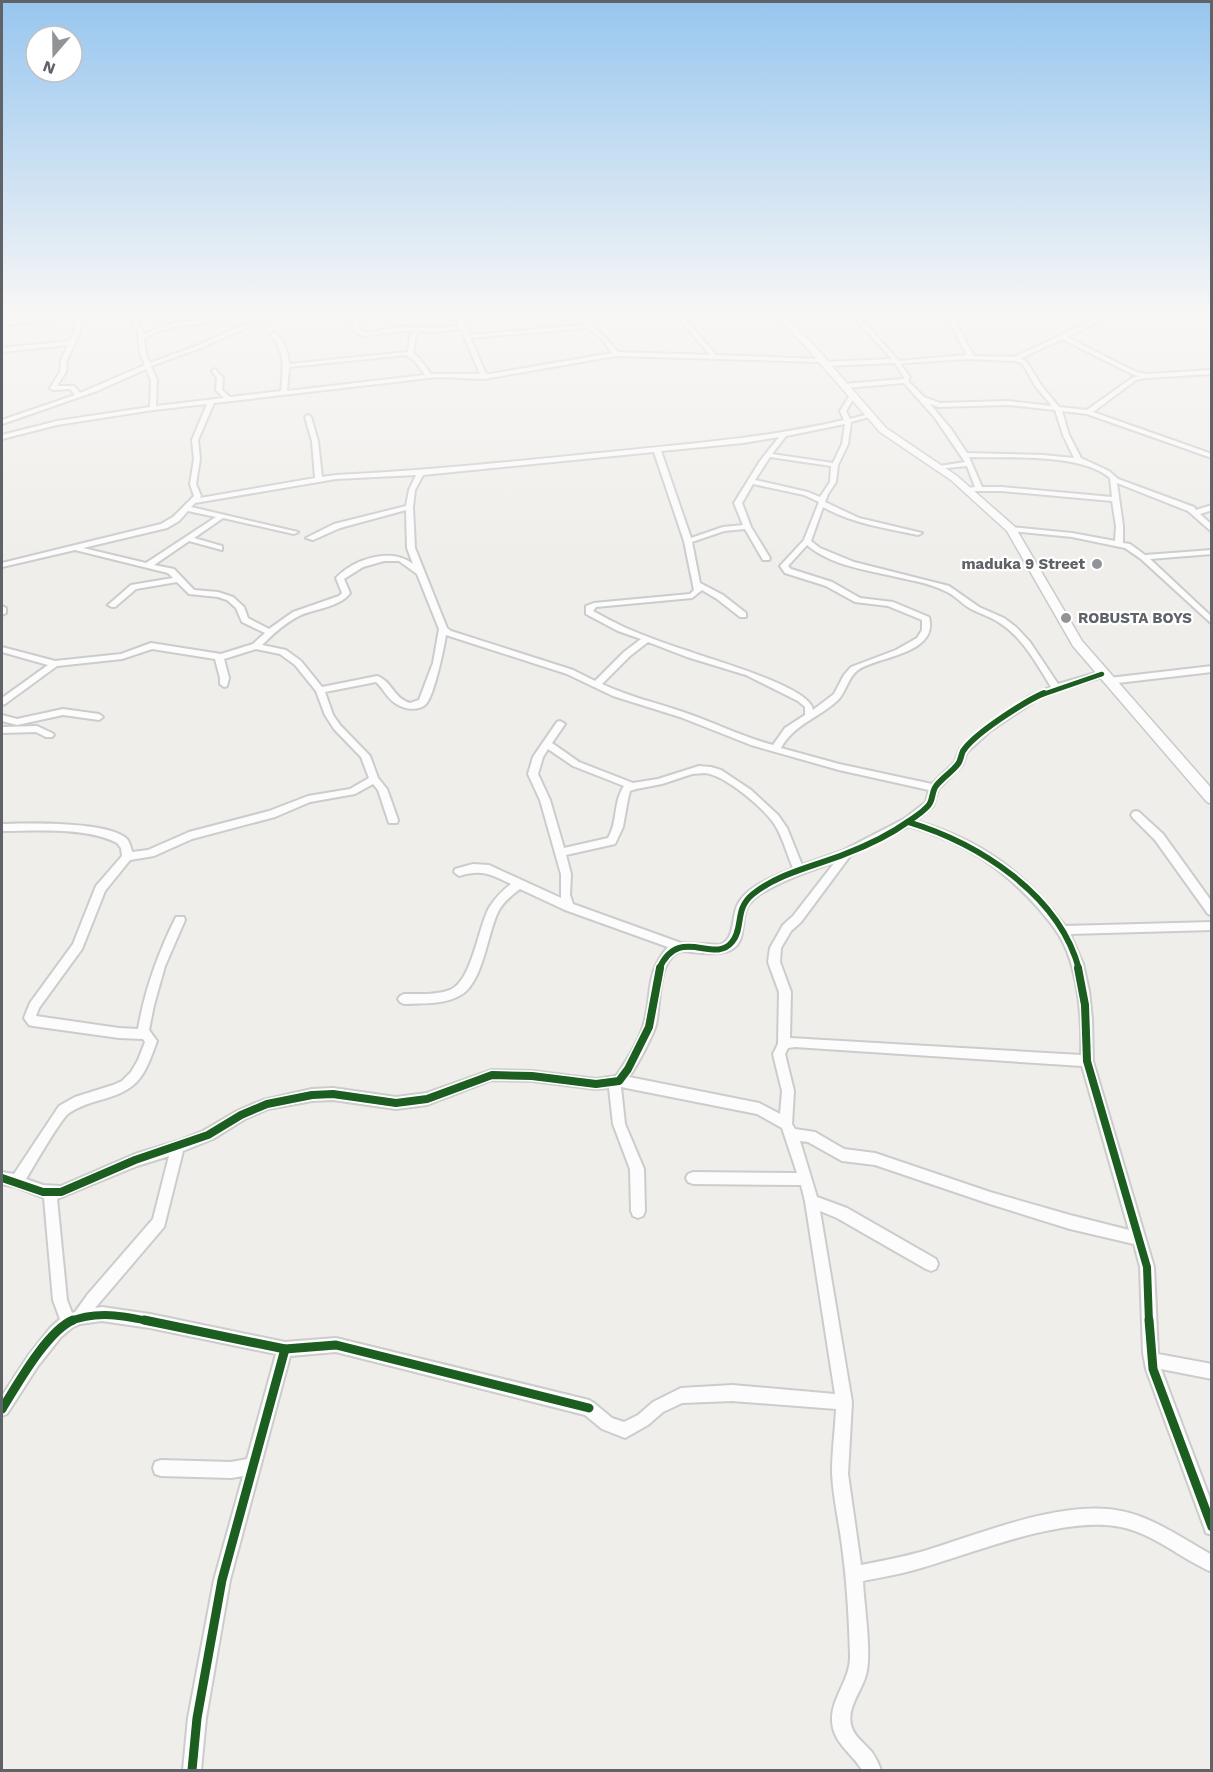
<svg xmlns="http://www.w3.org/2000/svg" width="1213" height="1772" viewBox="0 0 1213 1772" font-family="'Work Sans',sans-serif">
<rect width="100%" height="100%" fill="#efeeea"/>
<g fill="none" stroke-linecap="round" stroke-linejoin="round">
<g stroke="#cbcccc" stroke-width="4">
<g id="minor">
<path d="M102 312H138L134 314 144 334 174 323 234 316 237 318 174 327 154 333 144 338 146 354 150 363 199 345 234 329 286 312H294L238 331 203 347 151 366 157 380 156 406 224 398 216 390 217 378 212 371 215 369 223 378 222 390 230 397 281 391C283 371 286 352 271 335L274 333C285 340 288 352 289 364L408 352 410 335 413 331H401L362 336 353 330V312H359V329L365 333 401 327 436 328 459 326 453 312H459L467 327 469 335 585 325 579 312H585C592 328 607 338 618 352L710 355 673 312H679L716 355 822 359V361L820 362 616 356 484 379 438 377 214 403 198 440 200 459 196 484 201 496 200 498 315 478 312 441 305 417 308 415 311 417 318 441 322 477 336 475C427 471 518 461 609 452 688 444 767 438 844 420L840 411 850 395 852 394 855 396 846 411 850 419 869 414 872 416 851 422 848 444 838 465 836 482 828 494 825 502 859 518 922 533 918 535C886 528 853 524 823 507L811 541 820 548 854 562 949 586 979 607 1004 618 1016 627 1030 642 1058 684 1099 672H1105V676L1059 690 1036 700 990 731 967 752 962 765 938 789 933 806 916 821C980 840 1025 872 1065 926L1212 922V930L1070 934 1083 964 1089 991 1092 1019 1093 1061 1154 1267 1158 1354 1212 1364V1379L1161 1369 1212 1504V1535L1206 1533 1204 1527 1146 1369 1143 1353 1140 1267 1134 1244 1070 1229 990 1204 875 1165 842 1161 808 1142 800 1141 817 1197 847 1208 936 1259 938 1264 936 1269 931 1271 926 1269 837 1218 820 1211 852 1402 848 1474 861 1565C882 1561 903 1557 924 1551 980 1534 1062 1499 1121 1511 1153 1517 1183 1539 1212 1555V1572C1181 1559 1155 1534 1121 1527 1064 1515 977 1552 921 1568 902 1574 882 1577 863 1581 864 1606 872 1653 866 1675 861 1693 845 1709 852 1728 855 1737 864 1743 870 1750 875 1755 878 1763 881 1770H862C852 1753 833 1743 832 1721 831 1697 851 1680 850 1655 849 1619 847 1582 842 1546 839 1522 833 1497 832 1473 832 1452 835 1430 836 1409L732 1401 682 1403 663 1412 648 1425 625 1438 602 1429 585 1415 336 1352 290 1356 230 1580 206 1718 201 1770H183L188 1718 214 1580 243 1476 231 1478 161 1476 155 1474 153 1468 155 1462 161 1460 231 1462 247 1459 276 1354 150 1328 102 1321 80 1324 73 1327 61 1337 38 1366 7 1414 2 1416V1396L28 1356 51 1327 60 1319 53 1300 44 1198 16 1187 2 1184V1172L14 1174 59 1106 75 1097 113 1085 122 1081 131 1072 138 1060 145 1042 143 1039 119 1038 33 1026 29 1025 24 1018 30 1003 73 944 96 886 122 856 121 848 117 843C87 827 36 831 2 831V824C26 823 110 821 127 839 130 843 131 848 132 852L148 850 189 832 269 811 308 796 350 789 369 778 361 757 334 729 325 715 316 691 295 665 280 654 256 649 224 659 229 678 227 686 224 687 220 684V678L215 659 152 649 122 659 57 666 5 704 2 705V698L48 665 2 652V647L55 661 121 654 151 643 221 654 253 644 265 633 242 622 236 608 227 600 218 597 189 594 177 582 136 589 115 607H112L108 605 131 585 173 578 168 573 75 550 2 567V563L161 524 173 517 194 496 190 484 194 459 192 440 207 404 153 410 57 425 2 439V435L57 421 150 407 151 380 146 369 97 391 2 424V420L75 395 70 389 53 390 50 388 60 372 61 360 68 345 2 352V348L70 341 74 332 75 322 83 316 2 325V321L68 313ZM129 314 138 332 140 354 145 365 80 393 74 386H57L66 372 67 360 80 332 81 323 90 316ZM588 328 603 340 612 353 490 374H486L470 338ZM461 329 480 374H431L419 358 413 353 416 335 419 331 436 332ZM406 355 415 361 425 375 287 391 289 367ZM845 424 842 444 833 463 772 454 786 436ZM779 437 760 461 734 503 743 525 723 527 691 538 661 451 743 443ZM654 452 684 541 694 590 690 594 594 603 586 606V614L618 631 641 639 624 652 595 681 573 670 451 631 447 628 415 548 413 507 415 490 423 475ZM770 457 831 466 830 482 820 497 808 492 755 480ZM416 475 409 490 406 506 334 524 306 538 313 540 340 528 406 510 407 548 413 564C391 547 354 559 336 578L342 593 339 596 293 612 269 629 248 618 244 607 233 597 218 592 194 590 174 569 154 565 189 541 222 550V546L194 538 223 518 294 534 298 532 191 507 195 503 336 479ZM753 484 804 495 819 502 804 540 780 566 785 573 826 586 855 602 888 606 922 620V630L917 638 896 650 851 667 844 675 834 694 813 710C811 687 712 660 691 652 669 645 647 637 626 628 615 623 604 617 593 611L596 607 692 598 702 590 717 599 740 617H746V613L723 595 700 583 692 542 724 531 745 529 763 560H769L770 558 751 527 742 503ZM188 511 216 517 146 563 83 548 167 528 179 521ZM807 545C829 564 861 569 888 575 907 580 928 582 945 591 955 595 962 604 971 609 981 614 991 617 1000 623 1023 638 1037 664 1051 687L1030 696 984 727 960 749 955 762 932 784 839 764 781 748C794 724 819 718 838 700 846 692 848 677 858 670 879 656 939 654 929 617L893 602 860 598 832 582 791 569 788 566ZM384 561H399L417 574 439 629 433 663 419 700 410 703C393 698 392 681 377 676L322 687 301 661 286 650 262 645C273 634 285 623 299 616 315 608 339 608 350 593L344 579 363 567ZM446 635 567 674 613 696 680 717 751 745 839 770 929 790 926 802 904 819 842 851 802 865 787 828 778 815 751 790 721 770 711 767 699 766 658 779 633 783 579 762 552 743 565 724 560 721 557 722 533 757 528 774 540 800 561 874V898L489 865 473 864 455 869 454 872 459 876C482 869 490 874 511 884 502 891 495 898 489 908 478 928 472 981 450 990 436 995 419 994 404 994L400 996 398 999 400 1002 404 1004C422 1003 442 1005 459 996 483 985 487 934 498 912 503 902 512 895 520 889L565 910 668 947C644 974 653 996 643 1027 638 1042 625 1063 616 1076L596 1079 532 1071 492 1070 427 1093 396 1097 333 1088 312 1089 263 1100 237 1111 203 1131 178 1141 135 1154 61 1186 43 1185 26 1179C34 1166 60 1120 69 1113 80 1106 92 1102 104 1099 140 1089 145 1074 157 1041L149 1030 154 1005 165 966 185 920 184 917H176C158 953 145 989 138 1029L119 1028 36 1016 39 1008 82 949 105 891 130 860 154 856 192 839 275 817 310 802 355 794 373 784 378 790 389 823H397L398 820 387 789 378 778 370 756 340 725 333 715 325 692 376 682C383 688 387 698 395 703 403 709 418 712 426 704 434 696 444 648 446 635ZM648 642 687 657 746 675 798 701 805 707V715L785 728 773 745C743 737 715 723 686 713 658 703 629 697 602 684L630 656ZM548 749 573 766 624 786C613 802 618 822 608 838L564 848 550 800 538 774 543 757ZM705 773C725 775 764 808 775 825 783 838 787 854 793 868 775 877 748 885 738 904 731 916 736 939 720 945L681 943 573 904 570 895 571 874 566 855 615 844 623 827 628 799 630 791 636 789 662 784 692 774ZM909 826C963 842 1001 866 1039 909 1050 922 1061 935 1067 951 1080 984 1082 1020 1081 1055L790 1038 791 992 780 962 781 948 791 931 801 922 850 856ZM835 862 793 916 783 925 770 948 768 962 779 992 778 1044 773 1054 782 1091 780 1114 759 1103 629 1077C637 1066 650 1041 655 1028 662 1007 655 960 681 951 698 952 732 960 740 940 742 936 742 930 743 926 744 919 744 910 749 904 762 887 814 869 835 862ZM795 1047 1082 1066 1129 1230 1070 1215 990 1192 875 1153 844 1149 815 1132 795 1129 792 1124 794 1091 785 1054 788 1048ZM492 1080 532 1081 596 1089 609 1088 613 1124 630 1169 631 1211 633 1216 638 1218 643 1216 645 1211 644 1169 625 1124 621 1087 757 1114 782 1128 797 1173 693 1172 688 1174 686 1178 688 1182 693 1184 801 1185 805 1201 835 1394 732 1385 681 1388 653 1402 638 1415 624 1422 612 1418 594 1403 589 1400 336 1338 285 1342 150 1314 102 1307 95 1308 164 1227 183 1151 213 1139 245 1119 268 1109 312 1101 333 1100 396 1109 427 1105ZM169 1156 153 1219 88 1294 75 1312 72 1313 67 1300 57 1199 137 1166Z"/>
<path d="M849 312H855L899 361 967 355 944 312H950L974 356 1014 357 1112 312H1119L1067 337 1136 372 1146 374 1212 370V374L1146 378 1136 380 1093 412 1212 454V458L1087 414 1062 411 1069 435 1081 458 1109 471 1118 479 1194 507 1196 510 1212 505V510L1200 514 1212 525V532L1188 511 1117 483 1123 526V543L1130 544 1145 555 1212 550V554L1150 559 1212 617V624L1141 559 1125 548 1072 537 1011 531 1007 529 1011 527 1072 533 1115 541 1116 526 1112 501 1001 491H968L965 489 966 488 975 487 967 466 937 469 936 468 939 466 965 462 935 418 904 383 844 388 841 386 844 384 903 379 904 377 895 363 824 366 821 364 824 362 892 359ZM1062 339 1132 374 1139 376 1132 378 1087 410 1059 407 1041 385 1026 361 1020 359ZM967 359 1014 361 1022 363 1036 387 1052 406 1008 401 940 403 924 397 908 381 910 377 901 365 904 363ZM930 404 939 407 1008 405 1055 410 1063 435 1074 458 1043 455 967 453 951 429ZM969 457C1007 458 1081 453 1110 478L1112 497 1001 487H982Z"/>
<polygon points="2,606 6,608 6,613 2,615"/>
<polygon points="1212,666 1212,672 1109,684 1105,681 1109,678"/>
<polygon points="63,709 99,714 103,717 99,720 63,715 17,725 2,721 2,715 17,719"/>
<polygon points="37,726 52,733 54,735 52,737 46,737 36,732 2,733 2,727"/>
<polygon points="1136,811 1139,812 1163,834 1212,902 1212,915 1208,914 1155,840 1133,818 1131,815 1133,812"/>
</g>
</g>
<g stroke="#cacacb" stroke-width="3">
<polygon id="secondary" points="772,312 780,312 811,342 886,428 957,476 1015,527 1082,641 1212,789 1212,804 1207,802 1073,646 1007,531 951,480 880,432 805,346"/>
</g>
<use href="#minor" fill="#fdfcfc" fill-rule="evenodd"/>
<use href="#secondary" fill="#fdfcfc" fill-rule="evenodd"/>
<g stroke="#fff" stroke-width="8">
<polyline id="cycleway-far3" points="1041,695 1102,674"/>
</g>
<g stroke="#fff" stroke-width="10">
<g id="cycleway-far2">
<path d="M908 822C978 843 1059 894 1079 969"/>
<path d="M659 969C679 924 714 965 732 942 744 928 734 909 753 894 779 873 815 866 845 854 866 846 891 834 909 821 915 817 927 809 930 803 933 798 932 791 936 786 942 778 952 772 958 764 961 760 961 755 963 751 975 733 1024 702 1044 693"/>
</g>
</g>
<g stroke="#fff" stroke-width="11">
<g id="cycleway-far1">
<polyline points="1078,968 1085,1005 1087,1061 1147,1267 1149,1322"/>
<polyline points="2,1178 43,1192 61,1192 135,1160 208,1135 241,1115 267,1104 312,1095 333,1094 396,1103 427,1099 492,1075 532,1076 596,1084 619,1081 628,1069 649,1027 660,968"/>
<path d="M69 1322C96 1310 125 1316 153 1322"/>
</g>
</g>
<g stroke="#fff" stroke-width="13">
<g id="cycleway">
<polyline points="144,1320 285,1349 336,1345 589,1408"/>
<polyline points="1149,1320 1153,1369 1212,1527"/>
<path d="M2 1409C17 1385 47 1331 73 1320"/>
<polyline points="192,1770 197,1718 222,1580 285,1349"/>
</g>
</g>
<use href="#cycleway-far3" stroke="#1b5e20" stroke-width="4.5"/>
<use href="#cycleway-far2" stroke="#1b5e20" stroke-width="6"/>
<use href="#cycleway-far1" stroke="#1b5e20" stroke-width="8"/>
<use href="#cycleway" stroke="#1b5e20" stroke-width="9"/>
</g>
<linearGradient id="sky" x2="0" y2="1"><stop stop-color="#97c6ef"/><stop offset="0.56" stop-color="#f8f7f6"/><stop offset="1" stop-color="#f8f7f6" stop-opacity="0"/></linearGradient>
<rect width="1213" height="560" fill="url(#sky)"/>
<g fill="#919496" stroke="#fff" stroke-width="2">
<circle cx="1097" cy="564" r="6"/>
<circle cx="1066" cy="618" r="6"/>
</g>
<g text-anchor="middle" stroke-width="4.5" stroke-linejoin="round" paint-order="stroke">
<g font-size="15" font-weight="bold" fill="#5f6368" stroke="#fff" text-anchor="end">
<text x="1085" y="569">maduka 9 Street</text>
<text x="1078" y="623" text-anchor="start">ROBUSTA BOYS</text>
</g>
</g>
<rect width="1213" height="1772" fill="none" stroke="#5f6368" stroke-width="6"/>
<g transform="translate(54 54) rotate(200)"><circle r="28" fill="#ffffff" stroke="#bfc1c3" stroke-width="1.5"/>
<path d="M0-4.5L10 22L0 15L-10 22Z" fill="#919496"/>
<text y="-9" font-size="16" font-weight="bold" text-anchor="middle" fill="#5f6368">N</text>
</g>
</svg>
